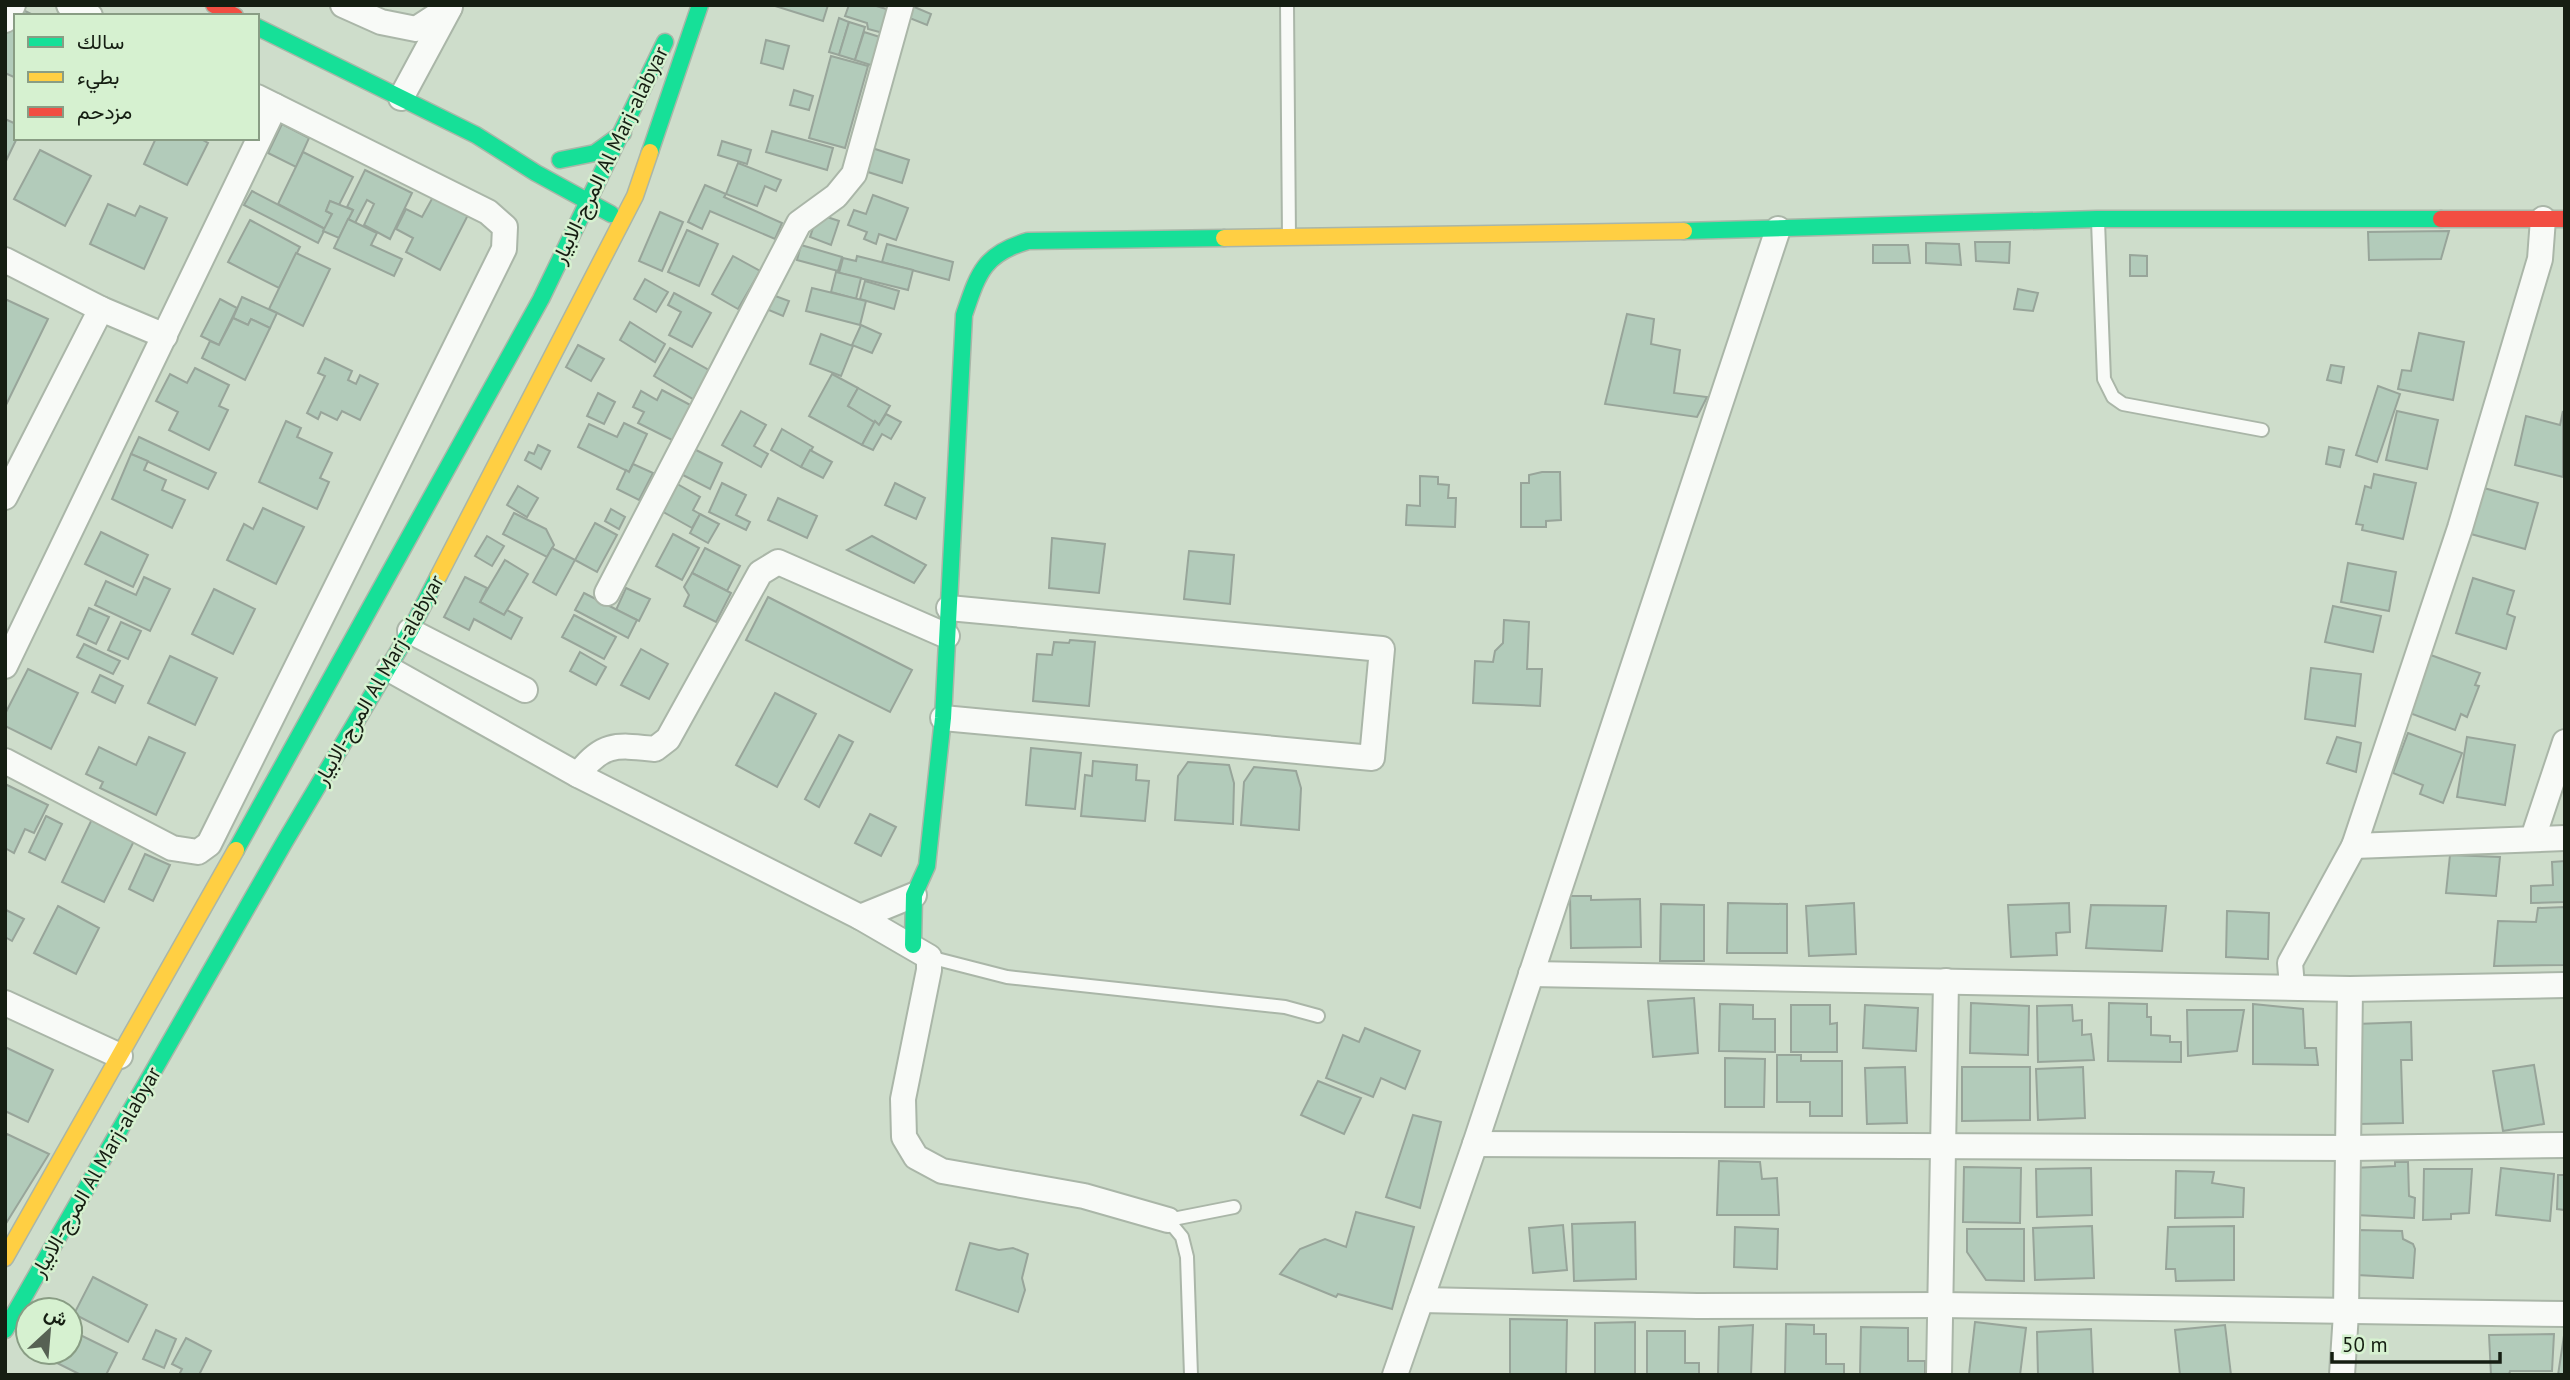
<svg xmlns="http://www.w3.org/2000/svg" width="2570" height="1380" viewBox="0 0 2570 1380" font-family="'PT Sans',Vazirmatn,sans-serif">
<rect width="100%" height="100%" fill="#ceddcb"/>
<g fill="#b2cbba" stroke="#98a59a" stroke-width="2">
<polygon points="772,5 828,5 823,21"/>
<polygon points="849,5 873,5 893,11 887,34 868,29 867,23 845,16"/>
<polygon points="912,6 931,14 927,25 907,17"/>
<polygon points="17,7 35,16 16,16 16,78 5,73 5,30"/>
<polygon points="839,18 849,22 839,55 829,52"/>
<polygon points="849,22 865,27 855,60 839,55"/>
<polygon points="864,32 886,39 877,67 855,60"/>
<polygon points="766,40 789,46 783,69 761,63"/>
<polygon points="831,56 868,66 845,148 809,138"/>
<polygon points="794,90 813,96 809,110 790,105"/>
<polygon points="5,119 16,124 17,138 5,163"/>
<polygon points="282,124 309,138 296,167 268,153"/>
<polygon points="772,131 833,148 827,170 766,152"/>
<polygon points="156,138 199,138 208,143 187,185 144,164"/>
<polygon points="722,141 751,150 747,164 718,155"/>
<polygon points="872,148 909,160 902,183 865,171"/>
<polygon points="40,150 91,176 65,226 14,199"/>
<polygon points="303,152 353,177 339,205 330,201 326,211 332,214 325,229 278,204"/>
<polygon points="738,163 781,180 776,191 765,186 757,206 726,194"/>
<polygon points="365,170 412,193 390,239 364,225 374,204 367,200 355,223 348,219 353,210 347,207"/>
<polygon points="705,185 726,194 724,197 782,223 775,239 710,211 702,229 688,222"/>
<polygon points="252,191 325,229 318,243 244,205"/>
<polygon points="873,195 908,208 896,240 879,234 876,244 864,239 867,232 848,225 854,210 866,214"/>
<polygon points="433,197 468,215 440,270 406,252 413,238 396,229 406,209 422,217"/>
<polygon points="330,201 353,210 339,238 323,231 332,214 326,211"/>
<polygon points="108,204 135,216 140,206 167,218 144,269 90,244"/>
<polygon points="660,212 683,222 662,271 639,261"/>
<polygon points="818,214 839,221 831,245 810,237"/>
<polygon points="348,219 377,233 371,245 402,259 394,276 334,248"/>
<polygon points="250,220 300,247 279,288 228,262"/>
<polygon points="687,230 718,244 699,286 668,272"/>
<polygon points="2449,231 2441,259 2369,260 2368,232"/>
<polygon points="1975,242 2010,242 2009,263 1976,261"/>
<polygon points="1926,243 1959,244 1961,265 1926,263"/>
<polygon points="887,244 953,262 949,280 882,262"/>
<polygon points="801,245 842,257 838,271 797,260"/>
<polygon points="1873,245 1908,245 1910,263 1873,263"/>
<polygon points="296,253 330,269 303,326 269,309"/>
<polygon points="2130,255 2147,256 2147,276 2130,276"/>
<polygon points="733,256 760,271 738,309 712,294"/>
<polygon points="857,256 913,270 908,290 839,273 843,258 856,261"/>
<polygon points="836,272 861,278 856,299 831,292"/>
<polygon points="645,279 668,292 656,312 634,299"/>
<polygon points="865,281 899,291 894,309 860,299"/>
<polygon points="812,288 866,301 860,325 806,311"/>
<polygon points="2018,289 2038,293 2033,311 2014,309"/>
<polygon points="674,293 711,313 692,347 669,335 681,312 668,305"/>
<polygon points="770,294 789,301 783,316 764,308"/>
<polygon points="242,297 277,313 270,328 251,319 248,325 233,318"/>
<polygon points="5,299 48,319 5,407"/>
<polygon points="220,299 237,308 219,345 201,336"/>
<polygon points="1627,314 1654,319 1651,344 1680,350 1674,393 1707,397 1697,417 1605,404"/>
<polygon points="233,318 248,325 251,319 270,328 245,380 202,358 210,341 219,345"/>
<polygon points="630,322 665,344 655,362 620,340"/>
<polygon points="861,325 881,334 872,353 852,345"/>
<polygon points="2419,333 2464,342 2453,400 2398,389 2402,370 2411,371"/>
<polygon points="821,334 853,346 841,376 810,364"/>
<polygon points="578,345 604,359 591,381 566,367"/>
<polygon points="670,348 714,373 698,402 654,376"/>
<polygon points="325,358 352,371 348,380 356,384 360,375 378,384 360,420 342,411 337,420 321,412 318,419 307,413 325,376 318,373"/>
<polygon points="2331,365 2344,367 2341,383 2327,380"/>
<polygon points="195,368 229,385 219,406 228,410 209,450 169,430 178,412 156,401 170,374 187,383"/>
<polygon points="832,374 858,388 848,406 875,421 862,445 809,416"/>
<polygon points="2378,386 2400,394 2377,462 2356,455"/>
<polygon points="858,388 890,406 879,425 848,406"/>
<polygon points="662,390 696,408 678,443 638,423 644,412 633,407 641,391 657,400"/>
<polygon points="598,393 615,402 604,424 587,416"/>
<polygon points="741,411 766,425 754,446 768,454 761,467 722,445"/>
<polygon points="2397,411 2438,420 2427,469 2386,460"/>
<polygon points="2563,411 2563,477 2515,465 2526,416 2560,425"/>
<polygon points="886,414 901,422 891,439 882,434 873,450 862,445 875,421 879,425"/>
<polygon points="286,421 301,428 297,437 332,453 320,478 329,482 317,509 259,482"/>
<polygon points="624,423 647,434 629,472 578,447 589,424 617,437"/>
<polygon points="782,429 813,447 801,467 771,450"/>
<polygon points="139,437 216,473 208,489 131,454"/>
<polygon points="538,445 550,451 541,469 525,460 529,452 534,454"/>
<polygon points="2329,447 2344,450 2340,467 2326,464"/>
<polygon points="692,448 722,463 710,489 679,473"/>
<polygon points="810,450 832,462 823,478 801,467"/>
<polygon points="131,454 148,461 144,470 166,480 162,490 185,500 172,528 112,499"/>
<polygon points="633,464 653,473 639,500 617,489 626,470 629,472"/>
<polygon points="1542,472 1560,472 1561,520 1546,521 1546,527 1521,527 1521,483 1529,483 1529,475"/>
<polygon points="2374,474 2416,483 2403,539 2362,530 2363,525 2356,524 2365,486 2371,488"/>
<polygon points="1420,476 1438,477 1438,484 1449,485 1448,498 1456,498 1455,527 1406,525 1407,505 1420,506"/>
<polygon points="672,481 700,497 693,510 700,514 692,528 656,508"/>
<polygon points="722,483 746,495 736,515 750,522 746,530 709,512"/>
<polygon points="895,483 925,498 916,519 885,505"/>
<polygon points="518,486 538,498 527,517 507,505"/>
<polygon points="2484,488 2538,503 2525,549 2471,534"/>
<polygon points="778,498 817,516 807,538 768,520"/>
<polygon points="263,508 304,527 276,584 227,560 244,524 253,529"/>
<polygon points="611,509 625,517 619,529 605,521"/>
<polygon points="514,513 546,529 554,545 547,557 503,534"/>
<polygon points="700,514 719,524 708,543 690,533"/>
<polygon points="595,523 617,535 597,572 575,560"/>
<polygon points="101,532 148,555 133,587 85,564"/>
<polygon points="673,534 699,548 682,580 656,566"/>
<polygon points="487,536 504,546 492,566 475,556"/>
<polygon points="872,536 926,565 914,583 847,550"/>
<polygon points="1052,538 1105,544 1099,593 1049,588"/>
<polygon points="552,548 575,560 556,595 533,582"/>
<polygon points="705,548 740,566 727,591 692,573"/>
<polygon points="1189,551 1234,555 1230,604 1184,599"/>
<polygon points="505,560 528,574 504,615 480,602"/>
<polygon points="2348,563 2396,572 2389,611 2341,602"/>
<polygon points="692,573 731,593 716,622 684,606 689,595 684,587"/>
<polygon points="144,577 170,589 150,631 95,605 106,581 136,595"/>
<polygon points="465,577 487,588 480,602 504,615 507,610 522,618 511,639 474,619 469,630 444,617"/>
<polygon points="2473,578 2514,591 2507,614 2515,617 2506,649 2456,633"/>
<polygon points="626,588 650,599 639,621 616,610"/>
<polygon points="214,589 255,609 233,654 192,634"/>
<polygon points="584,593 637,620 628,638 575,610"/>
<polygon points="768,597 912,670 890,712 746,640"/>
<polygon points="2333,606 2381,616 2373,652 2325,642"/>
<polygon points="89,608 109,617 96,644 77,635"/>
<polygon points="574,615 616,637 604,659 562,637"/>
<polygon points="1504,620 1529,622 1527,669 1542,669 1540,706 1473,703 1475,661 1493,662 1495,651 1503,643"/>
<polygon points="121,622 141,631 128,659 108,650"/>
<polygon points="1070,640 1095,642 1089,706 1033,701 1037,654 1052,655 1054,642 1069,643"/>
<polygon points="84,644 120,661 113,674 77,657"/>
<polygon points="641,649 668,664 649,699 621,685"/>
<polygon points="580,652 606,667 596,685 570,671"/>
<polygon points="2428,654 2480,673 2475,685 2479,686 2467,717 2461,714 2455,730 2407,712"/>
<polygon points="170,656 217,678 195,725 148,703"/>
<polygon points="2311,668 2361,674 2355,726 2305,719"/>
<polygon points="28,669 78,693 51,749 5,726 5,714"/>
<polygon points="100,675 123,686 115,703 92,692"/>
<polygon points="775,693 816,714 777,787 736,765"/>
<polygon points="2408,733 2462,753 2443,803 2420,794 2423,785 2393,773"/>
<polygon points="839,735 853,742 819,807 805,799"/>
<polygon points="149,737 185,753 156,815 100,788 103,782 86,774 99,747 136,765"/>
<polygon points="2337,737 2361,743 2356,772 2327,763"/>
<polygon points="2467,737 2515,745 2505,805 2457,797"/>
<polygon points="1031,748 1081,753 1075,809 1026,805"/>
<polygon points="1093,761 1137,765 1136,780 1149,781 1145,821 1081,816 1085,775 1092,776"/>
<polygon points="1188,762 1229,765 1234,783 1233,824 1175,820 1178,776"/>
<polygon points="1254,767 1296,771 1301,788 1299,830 1241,825 1244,782"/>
<polygon points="5,784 48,805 34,833 25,829 14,853 5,848"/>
<polygon points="870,814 896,827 881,856 855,843"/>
<polygon points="46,816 62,824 45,860 29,852"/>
<polygon points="92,819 135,839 104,902 62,882"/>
<polygon points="145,854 170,865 153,901 129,889"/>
<polygon points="2450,855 2500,857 2496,896 2446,893"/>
<polygon points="2565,861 2565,902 2531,903 2531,886 2553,885 2552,862"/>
<polygon points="1570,896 1591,896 1591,900 1640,899 1641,947 1571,948"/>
<polygon points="1728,903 1787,904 1787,953 1727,953"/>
<polygon points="1854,903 1856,954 1809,956 1806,906"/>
<polygon points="2069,903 2070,932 2056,933 2057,955 2011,957 2008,905"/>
<polygon points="1661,904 1704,905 1704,961 1660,961"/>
<polygon points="2091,905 2166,906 2162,951 2086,948"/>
<polygon points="58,906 99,928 76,974 34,953"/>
<polygon points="2565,907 2565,965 2494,966 2498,921 2536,922 2538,908"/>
<polygon points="6,910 24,919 12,941 5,937"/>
<polygon points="2227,911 2269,913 2268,959 2226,957"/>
<polygon points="1694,998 1698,1053 1653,1057 1648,1001"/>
<polygon points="1971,1003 2029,1006 2028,1055 1970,1053"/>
<polygon points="2109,1003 2147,1004 2147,1017 2151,1017 2151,1035 2170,1036 2170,1042 2181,1042 2181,1062 2108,1061"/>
<polygon points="1720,1004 1753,1005 1753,1019 1775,1019 1775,1052 1719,1051"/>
<polygon points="2253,1004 2303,1009 2305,1048 2316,1048 2318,1065 2253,1064"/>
<polygon points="1791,1005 1830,1005 1830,1024 1837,1023 1837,1052 1791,1052"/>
<polygon points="1865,1005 1918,1008 1916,1051 1863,1048"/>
<polygon points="2072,1005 2073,1021 2082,1020 2082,1035 2091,1034 2094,1060 2038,1062 2037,1006"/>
<polygon points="2187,1010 2244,1010 2237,1051 2188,1056"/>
<polygon points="2411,1022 2412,1060 2401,1060 2403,1123 2359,1124 2356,1024"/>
<polygon points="1365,1028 1420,1051 1405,1089 1381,1078 1373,1097 1326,1078 1343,1035 1359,1042"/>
<polygon points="5,1047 53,1070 28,1122 5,1111"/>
<polygon points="1777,1055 1801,1055 1801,1061 1842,1061 1842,1116 1810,1116 1810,1102 1777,1102"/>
<polygon points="1725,1058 1765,1059 1764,1107 1725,1107"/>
<polygon points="2534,1065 2544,1124 2503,1131 2493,1071"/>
<polygon points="1905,1067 1907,1123 1867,1124 1865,1068"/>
<polygon points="1962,1067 2030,1067 2030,1120 1962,1121"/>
<polygon points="2083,1067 2085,1118 2038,1120 2036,1069"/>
<polygon points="1318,1081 1361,1098 1344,1134 1301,1115"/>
<polygon points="1413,1115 1441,1122 1420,1208 1386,1197"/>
<polygon points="7,1134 49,1154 5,1225 5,1138"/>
<polygon points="1719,1161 1760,1162 1762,1179 1777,1178 1779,1215 1717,1215"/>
<polygon points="2395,1162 2408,1162 2409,1196 2415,1198 2414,1218 2356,1215 2353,1168 2395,1166"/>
<polygon points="1964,1167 2021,1168 2020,1223 1963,1222"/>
<polygon points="2091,1168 2092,1215 2037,1217 2036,1169"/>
<polygon points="2501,1168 2554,1174 2550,1221 2496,1215"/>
<polygon points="2424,1169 2472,1169 2469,1213 2451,1214 2451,1219 2423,1220"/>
<polygon points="2176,1171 2214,1172 2212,1183 2244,1188 2243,1217 2175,1218"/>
<polygon points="2558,1175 2565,1175 2565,1210 2557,1209"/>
<polygon points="1356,1212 1414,1227 1392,1309 1338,1294 1336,1297 1280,1274 1300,1249 1325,1239 1346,1247"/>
<polygon points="1635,1222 1636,1279 1574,1281 1572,1224"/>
<polygon points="1563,1225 1567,1270 1533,1273 1529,1228"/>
<polygon points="2092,1226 2094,1278 2035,1280 2033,1228"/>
<polygon points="2234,1226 2234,1280 2176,1281 2175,1269 2166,1269 2168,1227"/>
<polygon points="1735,1227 1778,1229 1777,1269 1734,1267"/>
<polygon points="1967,1229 2024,1229 2024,1281 1986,1280 1967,1252"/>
<polygon points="2358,1230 2402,1231 2403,1239 2413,1244 2415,1249 2413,1278 2357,1275"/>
<polygon points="970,1243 999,1250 1013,1248 1028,1254 1022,1278 1025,1290 1018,1312 956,1290"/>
<polygon points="93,1277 147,1305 128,1342 74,1314"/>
<polygon points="1510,1319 1567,1320 1566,1375 1510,1375"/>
<polygon points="1635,1322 1635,1375 1595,1375 1595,1323"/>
<polygon points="1975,1322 2026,1328 2020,1375 1969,1374"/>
<polygon points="1786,1324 1814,1325 1814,1334 1826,1334 1826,1364 1844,1364 1844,1375 1785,1375"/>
<polygon points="1753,1325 1751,1375 1718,1375 1719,1327"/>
<polygon points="2225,1325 2231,1375 2180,1375 2175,1330"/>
<polygon points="1861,1327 1908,1328 1908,1361 1925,1361 1925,1375 1860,1374"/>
<polygon points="2091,1329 2093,1375 2038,1375 2037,1332"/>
<polygon points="2565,1329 2565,1375 2558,1375"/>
<polygon points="70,1330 117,1353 106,1375 81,1375 47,1358 50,1352 70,1352"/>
<polygon points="156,1330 176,1339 164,1368 143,1359"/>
<polygon points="1647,1331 1685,1331 1685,1363 1699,1363 1699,1375 1647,1375"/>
<polygon points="2554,1334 2552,1371 2510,1371 2509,1375 2491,1375 2489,1335"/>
<polygon points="186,1338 211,1351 199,1375 179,1375 182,1369 172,1364"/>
</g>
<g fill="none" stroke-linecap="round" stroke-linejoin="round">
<g stroke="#aab6a8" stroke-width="16">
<g id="lane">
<polyline points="1287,5 1289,237"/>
<polyline points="2098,221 2104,379 2113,397 2123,404 2262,430"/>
<polyline points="929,957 1007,977 1285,1007 1318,1016"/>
<polyline points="1168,1220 1182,1237 1187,1257 1191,1375"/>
<polyline points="1168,1220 1234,1207"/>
</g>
</g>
<g stroke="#aab6a8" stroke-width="28">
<g id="street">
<polyline points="69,5 90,16"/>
<polyline points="343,5 381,22 416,29 450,7"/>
<polyline points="5,20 13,5"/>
<polyline points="401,98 449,9"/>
<polyline points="5,260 101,309 165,336"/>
<polyline points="5,497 101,309"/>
<polyline points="607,593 799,223 836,196 854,174 901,5"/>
<polyline points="410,631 525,690"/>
<polyline points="5,666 275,106"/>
<polyline points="389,669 578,775 860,917 929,957 929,970 903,1099 904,1137 916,1157 942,1171 1084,1196 1168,1220"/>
<polyline points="943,718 1372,758 1382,649 949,608"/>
<polyline points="5,761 172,848 198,852 209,844 504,249 505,227 488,212 257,97"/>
<path d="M578 775C602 742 617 745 655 749L668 739 760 573 778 562 947 636"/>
<polyline points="2533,838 2565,742"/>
<polyline points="2354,846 2565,838"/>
<polyline points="860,917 914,895"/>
<polyline points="1531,974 2350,989 2565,985"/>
<polyline points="2292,986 2290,963 2354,846 2460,528 2540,259 2543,219"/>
<polyline points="5,1003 120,1056"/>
<polyline points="1475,1144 2350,1148 2565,1145"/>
<polyline points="1421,1300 1697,1306 1940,1305 2565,1314"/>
<polyline points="1395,1375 1475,1144 1778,229"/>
<polyline points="1939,1375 1946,981"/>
<polyline points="2342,1375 2346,1313 2350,989"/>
</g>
</g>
<g stroke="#aab6a8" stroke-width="19">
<g id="fast">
<polyline points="257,27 476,135 536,173 611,214"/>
<polyline points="650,152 700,5"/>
<polyline points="560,160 595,153 623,133"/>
<polyline points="1684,231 2097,219 2441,219"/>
<polyline points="236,850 541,299 665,42"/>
<path d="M913 945 914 895 927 866 943 718 964 315C978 274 983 254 1028 241L1224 238"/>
<polyline points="5,1330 284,843 410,631 438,577"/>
</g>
</g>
<g stroke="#aab6a8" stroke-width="19">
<g id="slow">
<polyline points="1224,238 1684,231"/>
<polyline points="438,577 635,196 650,152"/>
<polyline points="5,1258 236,850"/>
</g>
</g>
<g stroke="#aab6a8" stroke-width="19">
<g id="jam">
<polyline points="214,5 235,16"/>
<polyline points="2441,219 2565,219"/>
</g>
</g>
<use href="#lane" stroke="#f8faf7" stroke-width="12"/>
<use href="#street" stroke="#f8faf7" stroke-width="24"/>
<use href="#fast" stroke="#16e098" stroke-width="16"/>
<use href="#slow" stroke="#ffcf43" stroke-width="16"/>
<use href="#jam" stroke="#f24e42" stroke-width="16"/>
</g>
<g text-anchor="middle" stroke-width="5" stroke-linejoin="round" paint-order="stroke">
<g font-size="21" fill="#151e12" stroke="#d6f1d0">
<text transform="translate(610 155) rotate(-64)" y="7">المرج-الابيار Al Marj-alabyar</text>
<text transform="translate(379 680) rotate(-60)" y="7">المرج-الابيار Al Marj-alabyar</text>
<text transform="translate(96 1172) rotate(-60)" y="7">المرج-الابيار Al Marj-alabyar</text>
</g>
</g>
<rect width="2570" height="1380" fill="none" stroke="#151e12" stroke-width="14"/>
<rect x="14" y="14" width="245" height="126" fill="#d6f1d0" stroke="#899d84" stroke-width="2"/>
<rect x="28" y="37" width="35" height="10" fill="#16e098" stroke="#899d84" stroke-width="2"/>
<text x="77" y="49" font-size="21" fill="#151e12">سالك</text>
<rect x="28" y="72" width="35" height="10" fill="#ffcf43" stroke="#899d84" stroke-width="2"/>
<text x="77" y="84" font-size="21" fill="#151e12">بطيء</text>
<rect x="28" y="107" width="35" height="10" fill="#f24e42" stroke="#899d84" stroke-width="2"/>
<text x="77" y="119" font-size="21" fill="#151e12">مزدحم</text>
<g transform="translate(49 1331) rotate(26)"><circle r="33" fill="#d6f1d0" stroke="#899d84" stroke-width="2"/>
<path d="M0-5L12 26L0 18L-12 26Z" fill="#566153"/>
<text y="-10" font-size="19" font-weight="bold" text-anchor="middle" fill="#151e12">ش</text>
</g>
<path d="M2332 1352v10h168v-10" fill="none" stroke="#151e12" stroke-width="3.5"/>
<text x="2342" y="1352" font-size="21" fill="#151e12" stroke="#d6f1d0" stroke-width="5" paint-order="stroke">50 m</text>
</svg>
